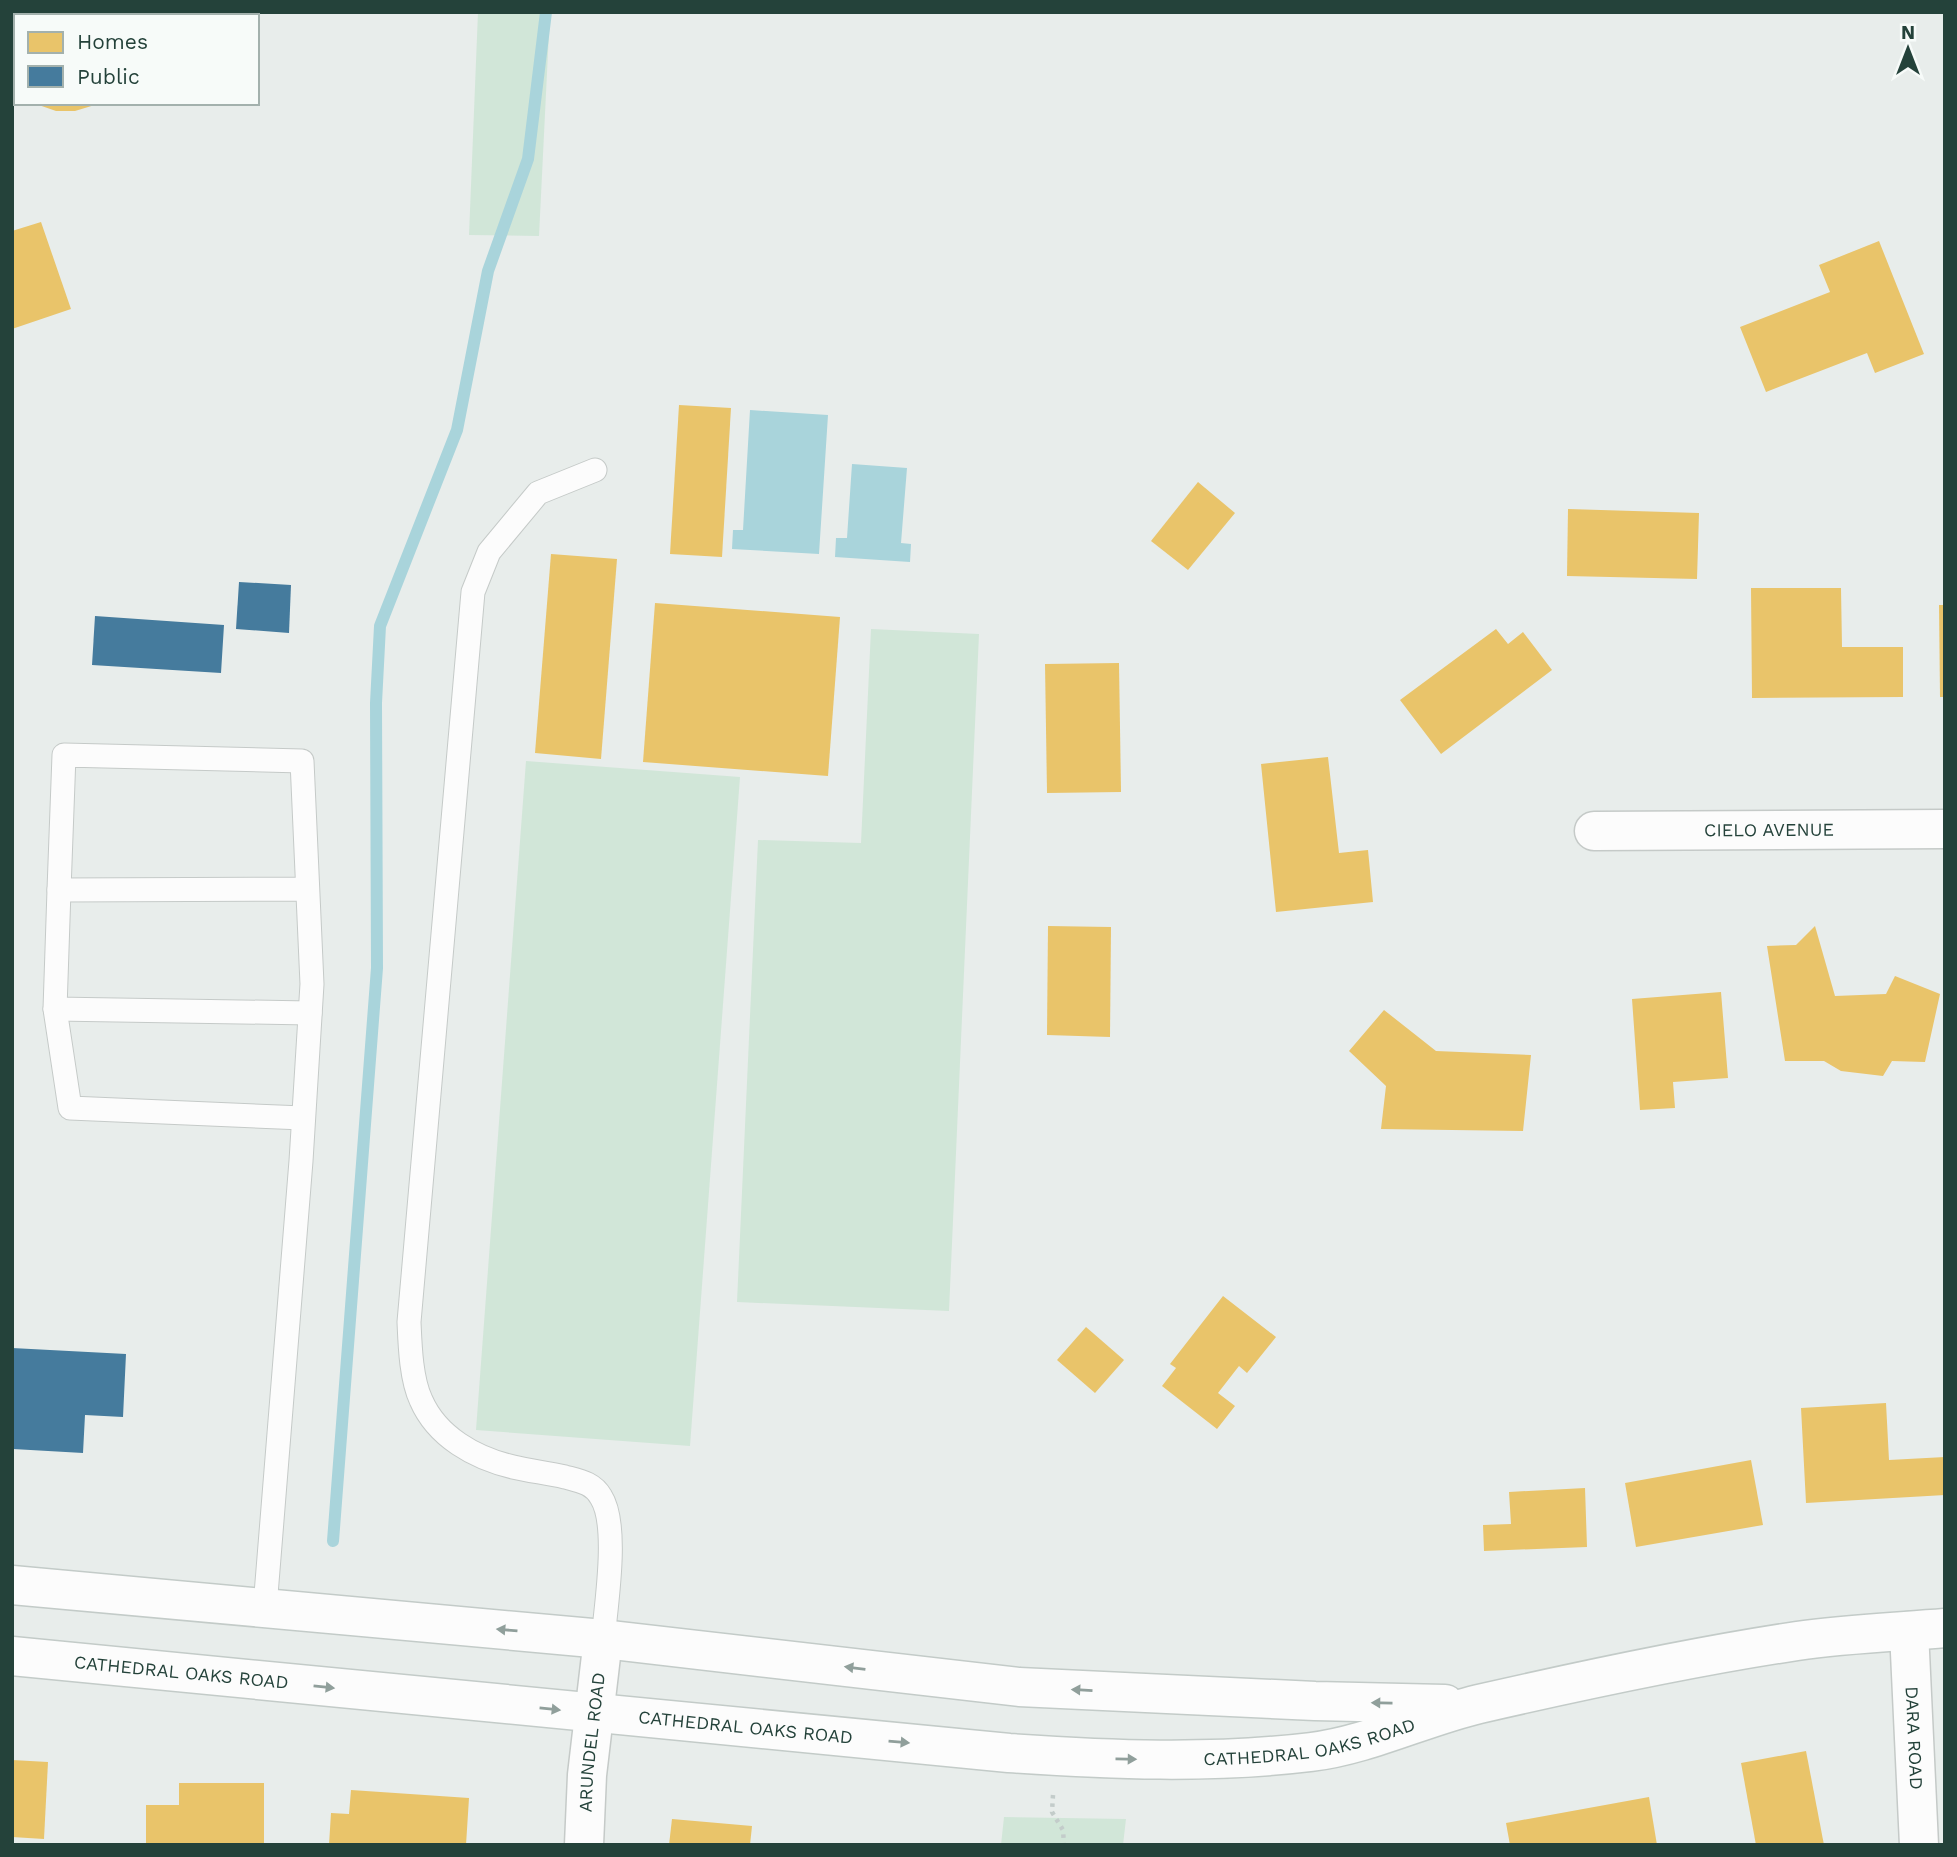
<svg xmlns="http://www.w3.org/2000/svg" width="1957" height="1857" viewBox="0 0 1957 1857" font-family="'Work Sans',sans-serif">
<rect width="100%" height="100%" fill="#e8edeb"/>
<g fill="#d1e6d8">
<polygon points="478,12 550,12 539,236 469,235"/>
<polygon points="871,629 979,634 949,1311 737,1302 758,840 861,843"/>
<polygon points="526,761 740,777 690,1446 476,1430"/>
<polygon points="1004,1817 1126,1819 1123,1845 1001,1845"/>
</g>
<g fill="#a9d4db">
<polygon points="750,410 828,415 819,554 732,549 733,530 743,530"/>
<polygon points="852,464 907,468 901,543 911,544 910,562 835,557 836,538 847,538"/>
</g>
<g fill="#e9c46a">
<polygon points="17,12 115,12 118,16 16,16 16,86 12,81 12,18"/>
<polygon points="33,103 98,103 98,104 75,111 56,111"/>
<polygon points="41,222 71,309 12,329 12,231"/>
<polygon points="1879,241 1924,354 1875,373 1867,353 1766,392 1740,327 1830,292 1819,265"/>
<polygon points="679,405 731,408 722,557 670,554"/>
<polygon points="1198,482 1235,513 1188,570 1151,541"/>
<polygon points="1568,509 1699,513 1697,579 1567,576"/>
<polygon points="551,554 617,559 601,759 535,753"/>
<polygon points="1751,588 1841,588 1842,647 1903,647 1903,697 1752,698"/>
<polygon points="655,603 840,617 828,776 643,762"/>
<polygon points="1939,605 1945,605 1945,697 1940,697"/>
<polygon points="1496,629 1508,644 1523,632 1552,670 1441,754 1400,700"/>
<polygon points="1119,663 1121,792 1047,793 1045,664"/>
<polygon points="1328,757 1339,853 1368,850 1373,902 1276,912 1261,764"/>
<polygon points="1048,926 1111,927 1110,1037 1047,1035"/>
<polygon points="1815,926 1835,996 1886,994 1895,976 1940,994 1925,1062 1892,1061 1883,1076 1841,1071 1824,1061 1785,1061 1767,946 1796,945"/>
<polygon points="1721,992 1728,1078 1673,1082 1675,1108 1640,1110 1632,999"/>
<polygon points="1384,1010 1436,1051 1531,1055 1523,1131 1381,1129 1386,1086 1349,1051"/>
<polygon points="1223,1296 1276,1337 1247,1373 1239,1366 1218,1393 1235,1406 1217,1429 1162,1386 1176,1368 1170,1364"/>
<polygon points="1086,1327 1124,1360 1095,1393 1057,1360"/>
<polygon points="1886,1403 1889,1460 1945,1457 1945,1495 1806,1503 1801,1408"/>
<polygon points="1751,1460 1763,1525 1636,1547 1625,1483"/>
<polygon points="1585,1488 1587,1547 1484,1551 1483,1525 1511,1524 1509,1492"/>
<polygon points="1806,1751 1824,1845 1756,1845 1741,1763"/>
<polygon points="12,1760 48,1762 44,1839 12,1837"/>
<polygon points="179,1783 264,1783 264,1845 146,1845 146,1805 179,1805"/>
<polygon points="351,1790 469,1798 466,1845 329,1845 331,1813 349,1814"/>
<polygon points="1649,1797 1657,1845 1510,1845 1506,1823"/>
<polygon points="672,1819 752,1826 750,1845 669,1845"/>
</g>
<g fill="#457b9d">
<polygon points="239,582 291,585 289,633 236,629"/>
<polygon points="95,616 224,625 221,673 92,665"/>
<polygon points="12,1348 126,1354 123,1417 85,1415 83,1453 13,1449 14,1412 12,1412"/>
</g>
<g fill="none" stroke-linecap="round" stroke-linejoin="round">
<polyline stroke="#a9d4db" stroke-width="12" points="333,1541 377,968 376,703 380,626 457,430 488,271 528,159 546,12"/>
<g stroke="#c5cac8" stroke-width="25">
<g id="service">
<path d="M595 470 538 493 489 552 473 592 409 1322C410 1345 411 1379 421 1400 437 1437 475 1458 513 1467 530 1471 548 1473 565 1477 580 1481 593 1483 601 1497 619 1525 606 1605 603 1639"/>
<polyline points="59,890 55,1009 310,1013"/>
<polyline points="55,1009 70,1108 303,1118"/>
<polyline points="265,1607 301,1161 312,984 302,761 64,755 59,890 306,889"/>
</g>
</g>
<g stroke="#c5cac8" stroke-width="41">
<g id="minor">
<path id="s1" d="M1594 831 1945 829"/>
<path id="s2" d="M1909 1631 1919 1845"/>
<path id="s3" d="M584 1845 587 1775 603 1639"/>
</g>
</g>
<g stroke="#c3cbc8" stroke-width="41">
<g id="secondary">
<polyline points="12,1585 603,1639 1019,1687 1315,1701 1445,1704"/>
<path id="s4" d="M12 1656 1009 1753C1110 1760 1211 1764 1311 1752 1368 1745 1424 1717 1479 1704 1584 1680 1690 1657 1797 1641 1845 1634 1896 1632 1945 1628"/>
</g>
</g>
<polyline stroke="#c3ccca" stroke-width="4.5" stroke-dasharray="3.5 5" stroke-linecap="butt" points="1053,1795 1052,1812 1063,1830 1064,1845"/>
<use href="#service" stroke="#fcfcfc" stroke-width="23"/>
<use href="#minor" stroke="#fcfcfc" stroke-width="38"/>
<use href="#secondary" stroke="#fcfcfc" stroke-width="38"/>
</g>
<defs><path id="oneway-solid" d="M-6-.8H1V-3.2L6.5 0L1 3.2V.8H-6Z" transform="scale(1.75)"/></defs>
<g fill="#909f9b">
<use href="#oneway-solid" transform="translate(507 1630) rotate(-175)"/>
<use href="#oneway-solid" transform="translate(855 1668) rotate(-173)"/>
<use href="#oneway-solid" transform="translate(324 1687) rotate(6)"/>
<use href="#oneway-solid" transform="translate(1082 1690) rotate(-177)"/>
<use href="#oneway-solid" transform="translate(1382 1703) rotate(-179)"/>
<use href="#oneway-solid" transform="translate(550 1709) rotate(6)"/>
<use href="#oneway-solid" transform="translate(899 1742) rotate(5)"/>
<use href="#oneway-solid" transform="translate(1126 1759) rotate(1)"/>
</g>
<g text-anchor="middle" stroke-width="7" stroke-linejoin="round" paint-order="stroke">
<g font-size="18" fill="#24423a" stroke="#f7fbf9">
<text dy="6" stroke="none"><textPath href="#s1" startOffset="175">CIELO AVENUE</textPath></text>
<text dy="6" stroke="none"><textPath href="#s4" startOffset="170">CATHEDRAL OAKS ROAD</textPath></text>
<text dy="6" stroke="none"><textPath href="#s4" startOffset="737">CATHEDRAL OAKS ROAD</textPath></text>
<text dy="6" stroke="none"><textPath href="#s2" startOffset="107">DARA ROAD</textPath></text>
<text dy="6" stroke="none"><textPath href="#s4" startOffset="1304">CATHEDRAL OAKS ROAD</textPath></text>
<text dy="6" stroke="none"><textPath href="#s3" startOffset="103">ARUNDEL ROAD</textPath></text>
</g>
</g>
<rect width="1957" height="1857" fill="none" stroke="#24423a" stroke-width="28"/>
<rect x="14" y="14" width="245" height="91" fill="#f7fbf9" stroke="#a3b1ad" stroke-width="2"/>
<rect x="28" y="32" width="35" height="21" fill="#e9c46a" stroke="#a3b1ad" stroke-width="2"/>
<text x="77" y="49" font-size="21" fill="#24423a">Homes</text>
<rect x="28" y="66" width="35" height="21" fill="#457b9d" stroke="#a3b1ad" stroke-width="2"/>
<text x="77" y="84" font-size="21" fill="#24423a">Public</text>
<g transform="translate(1908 49)" stroke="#f7fbf9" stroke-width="5" paint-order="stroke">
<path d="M0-5L12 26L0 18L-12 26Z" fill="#24423a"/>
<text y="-10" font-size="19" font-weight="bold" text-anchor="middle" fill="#24423a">N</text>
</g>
</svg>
